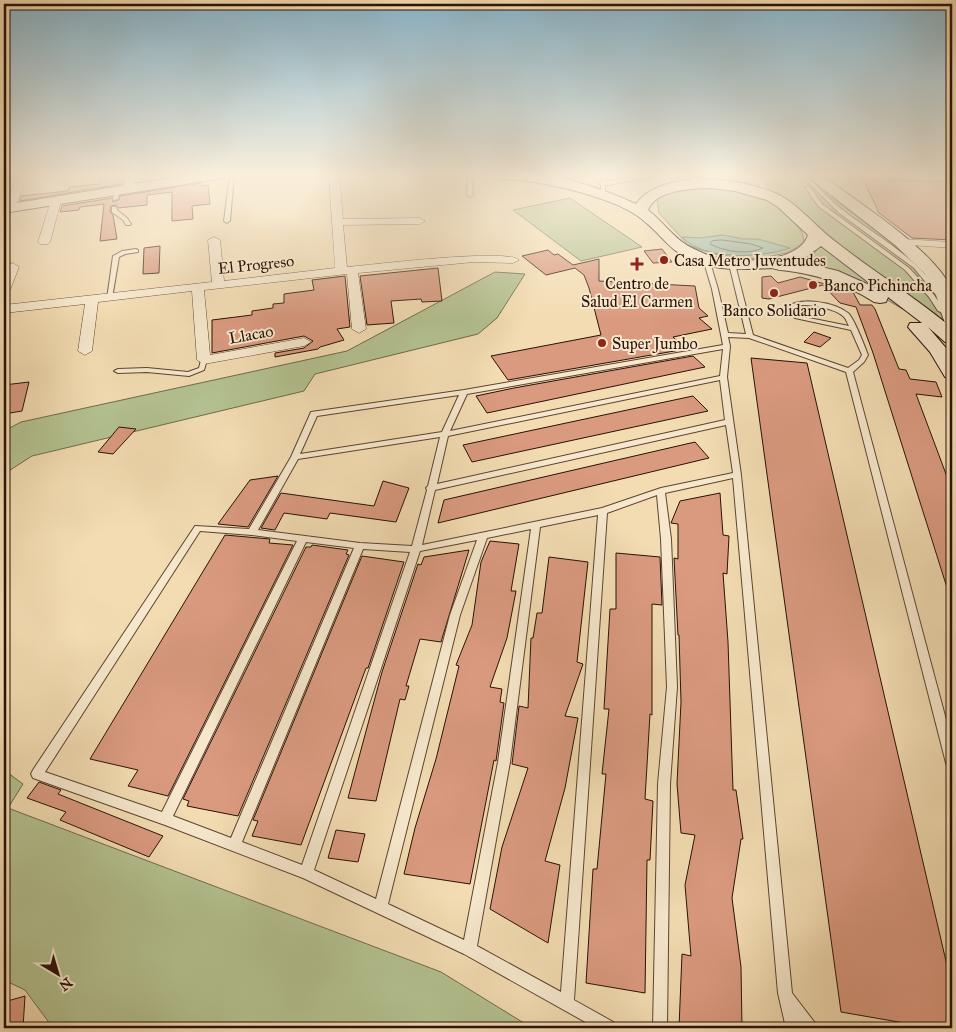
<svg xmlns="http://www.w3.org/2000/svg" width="956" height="1032" viewBox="0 0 956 1032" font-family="'IM FELL Great Primer',serif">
<rect width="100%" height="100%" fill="#f3dcb2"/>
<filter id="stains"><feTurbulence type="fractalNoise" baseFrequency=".004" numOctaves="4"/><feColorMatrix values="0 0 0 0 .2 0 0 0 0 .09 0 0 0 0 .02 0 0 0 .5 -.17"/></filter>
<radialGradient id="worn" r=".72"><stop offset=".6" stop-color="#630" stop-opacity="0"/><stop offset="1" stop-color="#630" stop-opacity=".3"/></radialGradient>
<g fill="#b4c291" stroke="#6e6a4c">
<polygon points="720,174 750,174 761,190 740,182 702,182"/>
<path d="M760 174H799L885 237 921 268 952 338C911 308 871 275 831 243 809 224 772 201 760 174Z"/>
<path d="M708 187C742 190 772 192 794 221 799 228 804 233 804 242L796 248 786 253 758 259 718 255 698 249 688 245 659 213 657 198C674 189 690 188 708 187Z"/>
<polygon points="570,198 642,247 581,261 513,210"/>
<polygon points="821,244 841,261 931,326 849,277 797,264 813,255"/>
<polygon points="495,272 525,274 497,318 478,334 315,374 304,391 32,456 4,474 4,431 21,422 347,351"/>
<polygon points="4,770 23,784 8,808 441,972 532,1028 53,1028 25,990 4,980"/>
</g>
<path fill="#9cbca8" stroke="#6e7867" d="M723 235 743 239H758L790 248C761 258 705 261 682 237L700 238Z"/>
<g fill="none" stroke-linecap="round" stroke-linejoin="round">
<path stroke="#626657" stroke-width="1" d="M722 240 751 244 763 248C747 255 726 252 710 244L712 241Z"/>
</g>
<g fill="#da9a80" stroke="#281106">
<polygon points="101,174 118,174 117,181 123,181 122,184 20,201 21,196 68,191 69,187 99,184"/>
<polygon points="863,179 945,182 952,199 952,240 912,238 879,213"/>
<polygon points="201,183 202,186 208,185 210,204 192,206 193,219 172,221 172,192 147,195 147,205 118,208 116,205 111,206 110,212 113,215 117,239 100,241 104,204 80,207 79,210 60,212 62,206 112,198 113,202 119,200 120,196"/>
<polygon points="160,246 159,273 143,274 144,248"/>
<polygon points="662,249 672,262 653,263 644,251"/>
<polygon points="548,250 554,255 558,254 573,265 599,259 599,281 695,286 699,308 708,316 699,318 712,329 673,337 686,349 508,380 491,356 601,335 589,288 584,275 575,268 546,275 522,256"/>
<polygon points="438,268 442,301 422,302 421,299 391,301 394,323 367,325 360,276"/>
<polygon points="345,276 350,327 337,329 344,340 320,347 318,349 275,357 275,353 304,348 313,341 304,336 212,353 212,320 252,315 252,311 273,308 273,304 284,303 284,294 314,290 312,280"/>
<polygon points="771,276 778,283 800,277 853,292 860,305 872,305 875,309 899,369 906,370 910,379 936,382 942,397 916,394 952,490 952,593 949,594 873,353 856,307 840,303 823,285 769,299 762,298 762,277"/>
<polygon points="814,332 831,338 820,347 804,342"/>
<polygon points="693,356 705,367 487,413 476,396 514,388"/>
<polygon points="751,358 807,363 952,987 952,1028 933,1028 841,1012"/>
<polygon points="29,382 22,411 4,414 4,385"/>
<polygon points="693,396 708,411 472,462 463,445"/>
<polygon points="119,427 136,429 113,454 98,452"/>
<polygon points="695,442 709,458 438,523 444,500"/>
<polygon points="278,476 248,527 218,524 250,480"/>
<polygon points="383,481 409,488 396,522 330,513 327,519 284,513 275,530 261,528 281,493 374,506"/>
<polygon points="720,493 723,535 729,536 727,574 723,573 728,642 733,790 736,790 743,839 741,839 732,898 741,967 742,1028 679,1028 682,954 691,956 685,885 695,835 681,833 677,784 681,702 679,635 678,635 674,558 678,559 678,524 671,523 680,501"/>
<polygon points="225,535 270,539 269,543 293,545 168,796 128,786 138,770 90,759"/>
<polygon points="490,541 519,544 511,591 516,591 507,638 490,687 502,689 500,702 504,703 496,761 494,760 470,884 404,874 415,828 436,759 459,666 456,665 472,625 481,562"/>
<polygon points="312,545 348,550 346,554 349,555 238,816 187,806 189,801 183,799 306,547 311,547"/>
<polygon points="469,550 441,642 420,639 406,686 409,686 405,700 400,699 376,801 348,798 382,672 418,564 421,565 424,557"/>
<polygon points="616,553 660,557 662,605 652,604 652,715 650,714 645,799 653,801 650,860 647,860 645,993 586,983 593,869 597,869 606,774 602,774 609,709 604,709 610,609 616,609"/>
<polygon points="362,556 404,562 368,668 366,668 301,845 252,836 258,821 253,820"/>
<polygon points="549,557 588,562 577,662 583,664 565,716 578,718 565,788 545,861 560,865 548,943 490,909 502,847 528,768 512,764 519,706 528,708 531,638 533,638 537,613 542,613"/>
<polygon points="39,782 61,790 58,794 163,836 149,857 60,820 66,812 27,798"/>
<polygon points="336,830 365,834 358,862 328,858"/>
<polygon points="25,996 23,1028 4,1028 4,1002"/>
</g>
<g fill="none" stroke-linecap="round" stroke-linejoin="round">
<g stroke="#5b4431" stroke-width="2">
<g id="service">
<polygon points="230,174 234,174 230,221 227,223 224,221"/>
<polygon points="468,174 472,174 473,195 470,197 467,195"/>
<polygon points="604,174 609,174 605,184 605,193 603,194 601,193 601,184"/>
<path d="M800 174H805C818 187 830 201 844 211 886 244 952 275 952 336L949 334 941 312 938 311 929 297 905 270 818 206 806 188V187H810L822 204 909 268 934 295 938 301 936 295 914 268 838 212Z"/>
<polygon points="117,190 119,191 118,199 113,200 115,191"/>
<polygon points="112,207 116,207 117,210 127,218 131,224 130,225 126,225 123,220 112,212"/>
<polygon points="136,249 138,250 138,252 125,254 119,257 112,298 107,299 113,256 122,251"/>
<path d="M706 257 709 259 718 289 728 333 746 334 729 264 732 262 735 264 753 335 848 368 859 360 862 355 851 330 795 318 787 313 786 308C799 296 835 302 848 313 854 318 865 347 868 355L864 362 853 372 952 742V768L948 767 946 763 846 372 749 338 728 337 730 346 727 377 741 475 792 993 815 1023 817 1028H801L800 1027V1028H786L778 993 733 478 665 493 671 539 677 687 670 784 667 1028H653L658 784 667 687 661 539 657 495 607 513 574 1000 615 1023 617 1028H596L464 954 303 878 165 825 33 778 31 774 33 770 195 526 249 529 291 457 311 412 464 390 723 345 712 289 703 259ZM801 305C812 305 834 308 843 316 846 318 847 323 849 326L799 316 792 311V309ZM723 349 720 376 450 431 467 394ZM720 380 725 420 437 484 448 436ZM459 395 442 432 300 454 317 416ZM726 425 733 473 661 488 602 508 422 545 435 490ZM440 437 428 486 426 488 427 490 412 546 360 543 258 530 298 459ZM598 515 561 992 477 946 510 762 540 527ZM531 529 498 762 464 940 388 904 460 615 487 538ZM200 531 252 535 297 541 162 812 45 772ZM477 540 450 615 376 899 314 870 420 551ZM306 542 354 548 231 838 173 816ZM363 549 410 552 302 865 242 842Z"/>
<polygon points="204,358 207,360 204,370 189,376 147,372 118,373 114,371 118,369 147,368 188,372 199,368 201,360"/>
</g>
</g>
<g stroke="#5b4431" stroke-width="2">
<g id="pedestrian">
<polygon points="648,174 668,174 603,186 599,184 603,182"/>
<polygon points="680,174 691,174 704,181 697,183"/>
</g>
</g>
<g stroke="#5b4431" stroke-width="1">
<g id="minor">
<polygon points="18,174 28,174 15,208 10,211 6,210 5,208"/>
<polygon points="126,174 136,174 133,190 128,193 123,190"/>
<path d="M329 174H339L343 219 420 218 425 221 420 224 343 225 347 267C371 265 507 248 519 260L513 263 474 262 358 273 366 329 359 333 352 329 347 274 204 290 210 355 304 338 311 342 304 346 204 364 197 360 192 291 98 302 92 351 85 355 78 351 85 304 4 313V305L212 282 208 240 214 237 220 240 224 281 335 268Z"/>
<polygon points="877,174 952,175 952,181 881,177"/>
<polygon points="56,198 61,201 50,242 48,244 40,244 38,242 51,201"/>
<polygon points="901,239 952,242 952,248 897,244 895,242 897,240"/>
<polygon points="13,263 19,267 10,290 4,294 4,275 9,265"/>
</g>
</g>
<g stroke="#281106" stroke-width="2">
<g id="secondary">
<polygon points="195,174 230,174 223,178 4,213 4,205"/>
<path d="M487 174C503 174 519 173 535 174 569 177 605 190 636 204 662 168 742 178 777 194 797 203 817 228 836 242 874 272 915 297 952 328V344L945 342 928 327 952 355V379L945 377 930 352 908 327 910 323H922L888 297 886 302 880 303 874 302C844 283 816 274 781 270 778 270 773 268 771 268 748 269 728 271 706 265 669 255 667 238 639 217 623 205 599 198 580 192 557 186 533 181 509 179 502 179 492 180 487 174ZM710 188 735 191 767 200 778 207 808 235C799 264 737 263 713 257 704 254 696 250 688 246 673 237 662 221 648 210 657 189 691 189 710 188ZM821 246 876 288 838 271 796 261 806 257Z"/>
<path d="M804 174H820C856 201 933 249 951 288 954 293 952 302 952 307L946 306 924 273 895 245Z"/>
</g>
</g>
<use href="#service" fill="#f7e8cd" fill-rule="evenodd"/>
<use href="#pedestrian" fill="#f7e8cd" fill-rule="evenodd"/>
<use href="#minor" fill="#f7e8cd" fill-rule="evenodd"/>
<use href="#secondary" fill="#f7e8cd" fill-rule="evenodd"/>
</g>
<linearGradient id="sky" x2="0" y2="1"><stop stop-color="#89b7ce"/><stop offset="0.55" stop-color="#faefdc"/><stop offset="1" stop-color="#faefdc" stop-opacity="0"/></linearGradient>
<rect width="956" height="319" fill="url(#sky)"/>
<g fill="#8f2418" stroke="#f7e8cd" stroke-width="2">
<circle cx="664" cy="260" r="5"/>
<path d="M634.5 256.5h5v5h5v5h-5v5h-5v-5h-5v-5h5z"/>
<circle cx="813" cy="285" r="5"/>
<circle cx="774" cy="293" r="5"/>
<circle cx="602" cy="343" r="5"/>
</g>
<g text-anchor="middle" stroke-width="4" stroke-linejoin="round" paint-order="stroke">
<g font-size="16" fill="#281106" stroke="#f7e8cd" text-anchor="start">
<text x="674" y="266">Casa Metro Juventudes</text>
<text x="637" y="289" text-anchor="middle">Centro de<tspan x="637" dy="18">Salud El Carmen</tspan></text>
<text x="823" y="291">Banco Pichincha</text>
<text x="774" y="316" text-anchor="middle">Banco Solidario</text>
<text x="612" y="349">Super Jumbo</text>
</g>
<g font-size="16" fill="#281106" stroke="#f7e8cd">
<text transform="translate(256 264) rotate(-6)" y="6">El Progreso</text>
<text transform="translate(251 334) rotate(-10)" y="6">Llacao</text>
</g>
</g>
<rect width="956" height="1032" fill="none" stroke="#f3dcb2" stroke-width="20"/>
<rect x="5" y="5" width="946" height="1022" fill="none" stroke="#281106" stroke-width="2.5"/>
<rect x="10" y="10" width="936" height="1012" fill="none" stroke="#281106"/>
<g transform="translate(58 974) rotate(142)" stroke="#f7e8cd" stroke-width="4" paint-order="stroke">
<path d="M0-4L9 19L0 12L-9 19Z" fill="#281106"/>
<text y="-8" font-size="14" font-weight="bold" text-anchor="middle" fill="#281106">N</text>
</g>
<rect width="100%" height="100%" filter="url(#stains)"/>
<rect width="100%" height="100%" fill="url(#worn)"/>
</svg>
